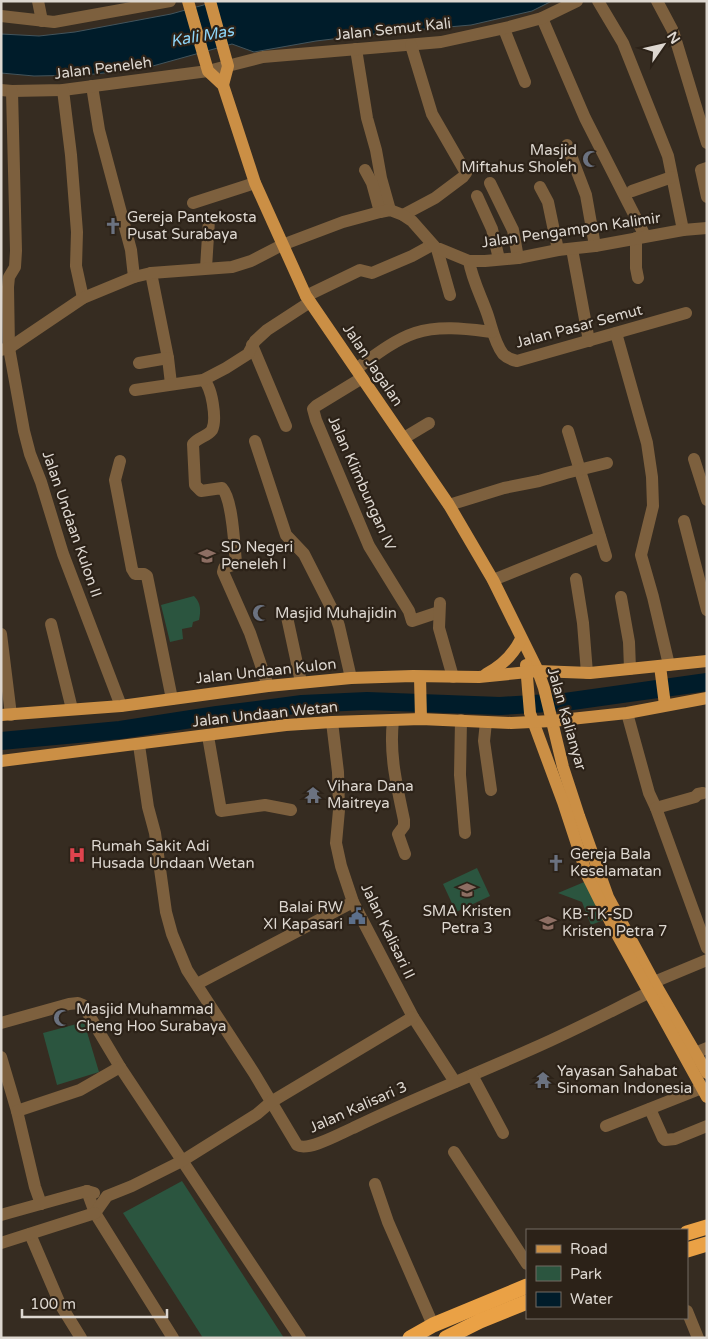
<svg xmlns="http://www.w3.org/2000/svg" width="708" height="1339" viewBox="0 0 708 1339" font-family="'Varela Round',sans-serif">
<rect width="100%" height="100%" fill="#362c21"/>
<g fill="#2b553f">
<path d="M194 596C201 603 201 611 199 620L193 622 192 627 182 629 183 639 170 642 161 605Z"/>
<polygon points="477,868 490,896 456,912 443,884"/>
<polygon points="589,880 606,919 591,925 582,902 558,893"/>
<polygon points="84,1022 99,1072 57,1085 43,1033"/>
<polygon points="182,1181 284,1338 203,1338 123,1213"/>
</g>
<polygon fill="#001c2a" stroke="#42545c" points="218,1 552,1 532,11 471,25 391,32 316,41 254,52 232,44 142,69 85,75 34,76 1,73 1,34 39,36 75,32 171,14"/>
<g fill="none" stroke-linecap="round" stroke-linejoin="round">
<polyline stroke="#001c2a" stroke-width="18" points="1,741 120,730 217,715 302,704 367,701 500,706 565,702 707,682"/>
<g stroke="#7d603e" stroke-width="12">
<polyline points="38,1 42,21"/>
<polyline points="598,1 623,43 668,156 683,230"/>
<polyline points="657,1 673,31 707,143"/>
<polyline points="1,16 54,22 170,1"/>
<polyline points="542,18 585,118 645,236"/>
<polyline points="504,29 525,82"/>
<polyline points="356,49 367,118 376,150 381,178 390,210"/>
<polyline points="92,86 99,130 131,250 134,277"/>
<polyline points="1,90 12,91 63,90 208,71 263,57 441,42 509,27 542,18 577,1"/>
<polyline points="63,90 71,155 77,232 76,266 83,298"/>
<polyline points="12,91 16,251 15,267 9,277 8,287 9,348 24,431 30,454 41,482 63,554 121,706"/>
<polyline points="567,145 586,195 595,246"/>
<polyline points="707,168 701,170 707,197"/>
<polyline points="365,170 372,183 380,212"/>
<polyline points="490,183 513,230 518,258"/>
<polyline points="540,187 548,202 558,250"/>
<polyline points="632,191 672,177"/>
<polyline points="477,196 492,229 499,259"/>
<polyline points="193,203 255,183"/>
<polyline points="403,215 435,198 463,177 466,173 432,114 411,45"/>
<polyline points="636,238 636,268 638,278"/>
<polyline points="437,249 450,295"/>
<polyline points="572,249 589,341"/>
<path d="M469 261C472 279 481 296 487 313 492 327 494 342 503 354 507 358 512 360 517 361L686 313"/>
<polyline points="206,268 209,220"/>
<polyline points="151,273 168,358 171,384"/>
<polyline points="306,296 360,270 372,273 412,256 432,245"/>
<polyline points="616,333 647,443 652,477 653,506 641,555 653,597 669,665"/>
<polyline points="252,345 286,426"/>
<polyline points="1,350 9,348 83,298 134,277 151,273 232,267 251,261 282,245 343,222 380,212 390,210 403,215 412,221 435,247 469,261 485,261 518,258 558,250 595,246 683,230 707,228"/>
<polyline points="139,363 168,358"/>
<path d="M356 369C374 356 394 340 415 333 440 325 467 329 492 332"/>
<polyline points="362,378 316,406 313,409 316,420 369,546 409,611 412,621 439,612"/>
<path d="M203 380C212 385 217 420 212 430 207 437 198 437 193 444L195 485 201 491 222 488C233 500 234 545 236 562L235 564 224 568 223 572 250 633 268 686"/>
<polyline points="135,390 203,380 226,368 248,354 255,341 267,330 310,302"/>
<polyline points="568,431 606,556"/>
<polyline points="404,438 429,423"/>
<polyline points="255,441 286,535 304,554 336,617 339,626 351,678"/>
<polyline points="694,459 707,500"/>
<polyline points="120,461 115,480 132,569 135,574 144,574 147,576 172,699"/>
<polyline points="449,505 504,488 539,481 566,473 607,463"/>
<polyline points="684,521 707,610"/>
<polyline points="576,579 583,623 587,673"/>
<polyline points="493,580 600,537"/>
<polyline points="621,597 629,642 630,669"/>
<polyline points="440,603 439,628 453,677"/>
<polyline points="287,617 301,682"/>
<polyline points="51,624 72,709"/>
<polyline points="1,634 11,715"/>
<polyline points="627,713 649,793 656,808 707,948"/>
<polyline points="461,720 460,775 465,833"/>
<path d="M393 721C389 755 397 786 404 820V826L398 834 405 854"/>
<polyline points="332,722 338,772 339,810 336,843 341,866 353,902 413,1017 455,1082"/>
<polyline points="486,722 484,741 491,790"/>
<polyline points="208,736 221,811 265,805 291,810"/>
<path d="M139 745 148 807 155 833 166 912 172 934 187 970 254 1073 297 1145C308 1152 341 1133 353 1128 412 1099 474 1075 534 1048 573 1031 611 1011 650 992"/>
<polyline points="656,808 695,797 698,794 703,793"/>
<polyline points="654,982 707,960"/>
<polyline points="197,984 353,902"/>
<polyline points="1,1023 69,1004 78,1003 83,1005 120,1067 300,1338"/>
<polyline points="695,1053 707,1048"/>
<polyline points="1,1057 17,1111 35,1187 41,1204"/>
<polyline points="472,1075 503,1133"/>
<polyline points="650,1109 663,1138 665,1140 675,1139 707,1126"/>
<polyline points="17,1111 80,1090 120,1067"/>
<polyline points="606,1126 702,1088"/>
<polyline points="454,1152 527,1264"/>
<polyline points="375,1184 388,1222 433,1325"/>
<polyline points="87,1191 95,1213 173,1338"/>
<polyline points="95,1213 107,1196 132,1186 182,1161 257,1114 271,1102 413,1017"/>
<polyline points="1,1215 87,1191 94,1193"/>
<polyline points="30,1234 60,1304 81,1338"/>
<polyline points="1,1243 95,1213"/>
<polyline points="687,1311 698,1338"/>
</g>
<g stroke="#cb8f45" stroke-width="12">
<polyline points="188,1 208,71 223,85 255,183 306,296 449,505 493,580 538,671 544,688 563,767 579,816 608,897 654,982 707,1073"/>
<polyline points="210,1 228,66 223,85"/>
<polyline points="526,665 530,713 563,802 587,875 613,927 707,1097"/>
<polyline points="660,666 665,705"/>
<path d="M486 674C502 666 513 655 521 639"/>
<polyline points="420,677 421,719"/>
<polyline points="1,715 121,706 268,686 351,678 413,676 479,677 538,671 590,673 707,661"/>
<polyline points="1,761 286,725 332,722 421,719 511,723 552,721 627,713 707,698"/>
</g>
<g stroke="#eaa145" stroke-width="15">
<polyline points="687,1233 707,1227"/>
<polyline points="687,1250 707,1244"/>
<polyline points="410,1338 433,1325 527,1286"/>
<polyline points="446,1338 480,1321 527,1302"/>
</g>
</g>
<defs>
<g id="mosque-bare" transform="scale(1.35)"><path d="M3.5-4.9A6 6 0 1 0 3.5 4.9A5 5 0 1 1 3.5-4.9Z" fill="#6b7280" stroke="#2c2218" stroke-width="2.5" paint-order="stroke"/></g>
<g id="church-bare" transform="scale(1.35)"><path d="M-1.2-6h2.4v3.5h3.3v2.4h-3.3V6h-2.4V-.1h-3.3v-2.4h3.3Z" fill="#6b7280" stroke="#2c2218" stroke-width="2.5" paint-order="stroke"/></g>
<g id="school-bare" transform="scale(1.35)"><path d="M0-5L7-2L0 1L-7-2ZM-4 1L0 2.5L4 1V4Q0 6-4 4Z" fill="#8d6e63" stroke="#2c2218" stroke-width="2.5" paint-order="stroke"/></g>
<g id="temple-bare" transform="scale(1.35)"><path d="M0-6L5-2H3V0L6.5 2.5H4V6H1.5V3h-3V6H-4V2.5H-6.5L-3 0V-2H-5Z" fill="#6b7280" stroke="#2c2218" stroke-width="2.5" paint-order="stroke"/></g>
<g id="hospital-bare" transform="scale(1.35)"><path d="M-5-5h3v3.5h4V-5h3V5h-3V1.5h-4V5h-3Z" fill="#e0444e" stroke="#2c2218" stroke-width="2.5" paint-order="stroke"/></g>
<g id="civic-bare" transform="scale(1.35)"><path d="M-.6-6.5H3V-4.5H.6V-3L4-1V1h2V6H-6V1h2V-1L-.6-3ZM-1.2 2.5V6h2.4V2.5Z" fill="#5c6f8a" stroke="#2c2218" stroke-width="2.5" paint-order="stroke"/></g>
</defs>
<g fill-rule="evenodd">
<use href="#mosque-bare" x="591" y="159"/>
<use href="#church-bare" x="113" y="226"/>
<use href="#school-bare" x="207" y="556"/>
<use href="#mosque-bare" x="261" y="613"/>
<use href="#temple-bare" x="313" y="795"/>
<use href="#hospital-bare" x="77" y="855"/>
<use href="#church-bare" x="556" y="863"/>
<use href="#school-bare" x="467" y="890"/>
<use href="#civic-bare" x="357" y="916"/>
<use href="#school-bare" x="548" y="923"/>
<use href="#mosque-bare" x="62" y="1018"/>
<use href="#temple-bare" x="543" y="1080"/>
</g>
<g text-anchor="middle" stroke-width="4.5" stroke-linejoin="round" paint-order="stroke">
<g font-size="15" fill="#ddd7d0" stroke="#2c2218">
<text transform="translate(393 29) rotate(-6)" y="5">Jalan Semut Kali</text>
<text transform="translate(103 68) rotate(-7)" y="5">Jalan Peneleh</text>
<text transform="translate(571 230) rotate(-8)" y="5">Jalan Pengampon Kalimir</text>
<text transform="translate(579 326) rotate(-15)" y="5">Jalan Pasar Semut</text>
<text transform="translate(373 365) rotate(56)" y="5">Jalan Jagalan</text>
<text transform="translate(362 483) rotate(66)" y="5">Jalan Klimbungan IV</text>
<text transform="translate(72 524) rotate(71)" y="5">Jalan Undaan Kulon II</text>
<text transform="translate(266 671) rotate(-6)" y="5">Jalan Undaan Kulon</text>
<text transform="translate(265 714) rotate(-6)" y="5">Jalan Undaan Wetan</text>
<text transform="translate(567 719) rotate(74)" y="5">Jalan Kalianyar</text>
<text transform="translate(388 931) rotate(64)" y="5">Jalan Kalisari II</text>
<text transform="translate(358 1107) rotate(-24)" y="5">Jalan Kalisari 3</text>
</g>
<g font-size="15" fill="#ddd7d0" stroke="#2c2218" text-anchor="start">
<text x="577" y="155" text-anchor="end">Masjid<tspan x="577" dy="17">Miftahus Sholeh</tspan></text>
<text x="127" y="222">Gereja Pantekosta<tspan x="127" dy="17">Pusat Surabaya</tspan></text>
<text x="221" y="552">SD Negeri<tspan x="221" dy="17">Peneleh I</tspan></text>
<text x="275" y="618">Masjid Muhajidin</text>
<text x="327" y="791">Vihara Dana<tspan x="327" dy="17">Maitreya</tspan></text>
<text x="91" y="851">Rumah Sakit Adi<tspan x="91" dy="17">Husada Undaan Wetan</tspan></text>
<text x="570" y="859">Gereja Bala<tspan x="570" dy="17">Keselamatan</tspan></text>
<text x="343" y="912" text-anchor="end">Balai RW<tspan x="343" dy="17">XI Kapasari</tspan></text>
<text x="467" y="916" text-anchor="middle">SMA Kristen<tspan x="467" dy="17">Petra 3</tspan></text>
<text x="562" y="919">KB-TK-SD<tspan x="562" dy="17">Kristen Petra 7</tspan></text>
<text x="76" y="1014">Masjid Muhammad<tspan x="76" dy="17">Cheng Hoo Surabaya</tspan></text>
<text x="557" y="1076">Yayasan Sahabat<tspan x="557" dy="17">Sinoman Indonesia</tspan></text>
</g>
<g font-size="16" font-style="italic" fill="#8ed5f8" stroke="#2c2218">
<text transform="translate(202 35) rotate(-10)" y="6">Kali Mas</text>
</g>
</g>
<rect width="708" height="1339" fill="none" stroke="#ddd7d0" stroke-width="5"/>
<rect x="526" y="1229" width="162" height="90" fill="#2c2218" stroke="#736a62"/>
<rect x="536" y="1245" width="25" height="8" fill="#cb8f45" stroke="#736a62"/>
<text x="570" y="1254" font-size="15" fill="#ddd7d0">Road</text>
<rect x="536" y="1266" width="25" height="15" fill="#2b553f" stroke="#736a62"/>
<text x="570" y="1279" font-size="15" fill="#ddd7d0">Park</text>
<rect x="536" y="1292" width="25" height="15" fill="#001c2a" stroke="#736a62"/>
<text x="570" y="1304" font-size="15" fill="#ddd7d0">Water</text>
<g transform="translate(663 45) rotate(56)" stroke="#2c2218" stroke-width="4" paint-order="stroke">
<path d="M0-4L9 19L0 12L-9 19Z" fill="#ddd7d0"/>
<text y="-8" font-size="14" font-weight="bold" text-anchor="middle" fill="#ddd7d0">N</text>
</g>
<path d="M22 1309v8h145v-8" fill="none" stroke="#ddd7d0" stroke-width="2.5"/>
<text x="30" y="1309" font-size="15" fill="#ddd7d0" stroke="#2c2218" stroke-width="4" paint-order="stroke">100 m</text>
</svg>
